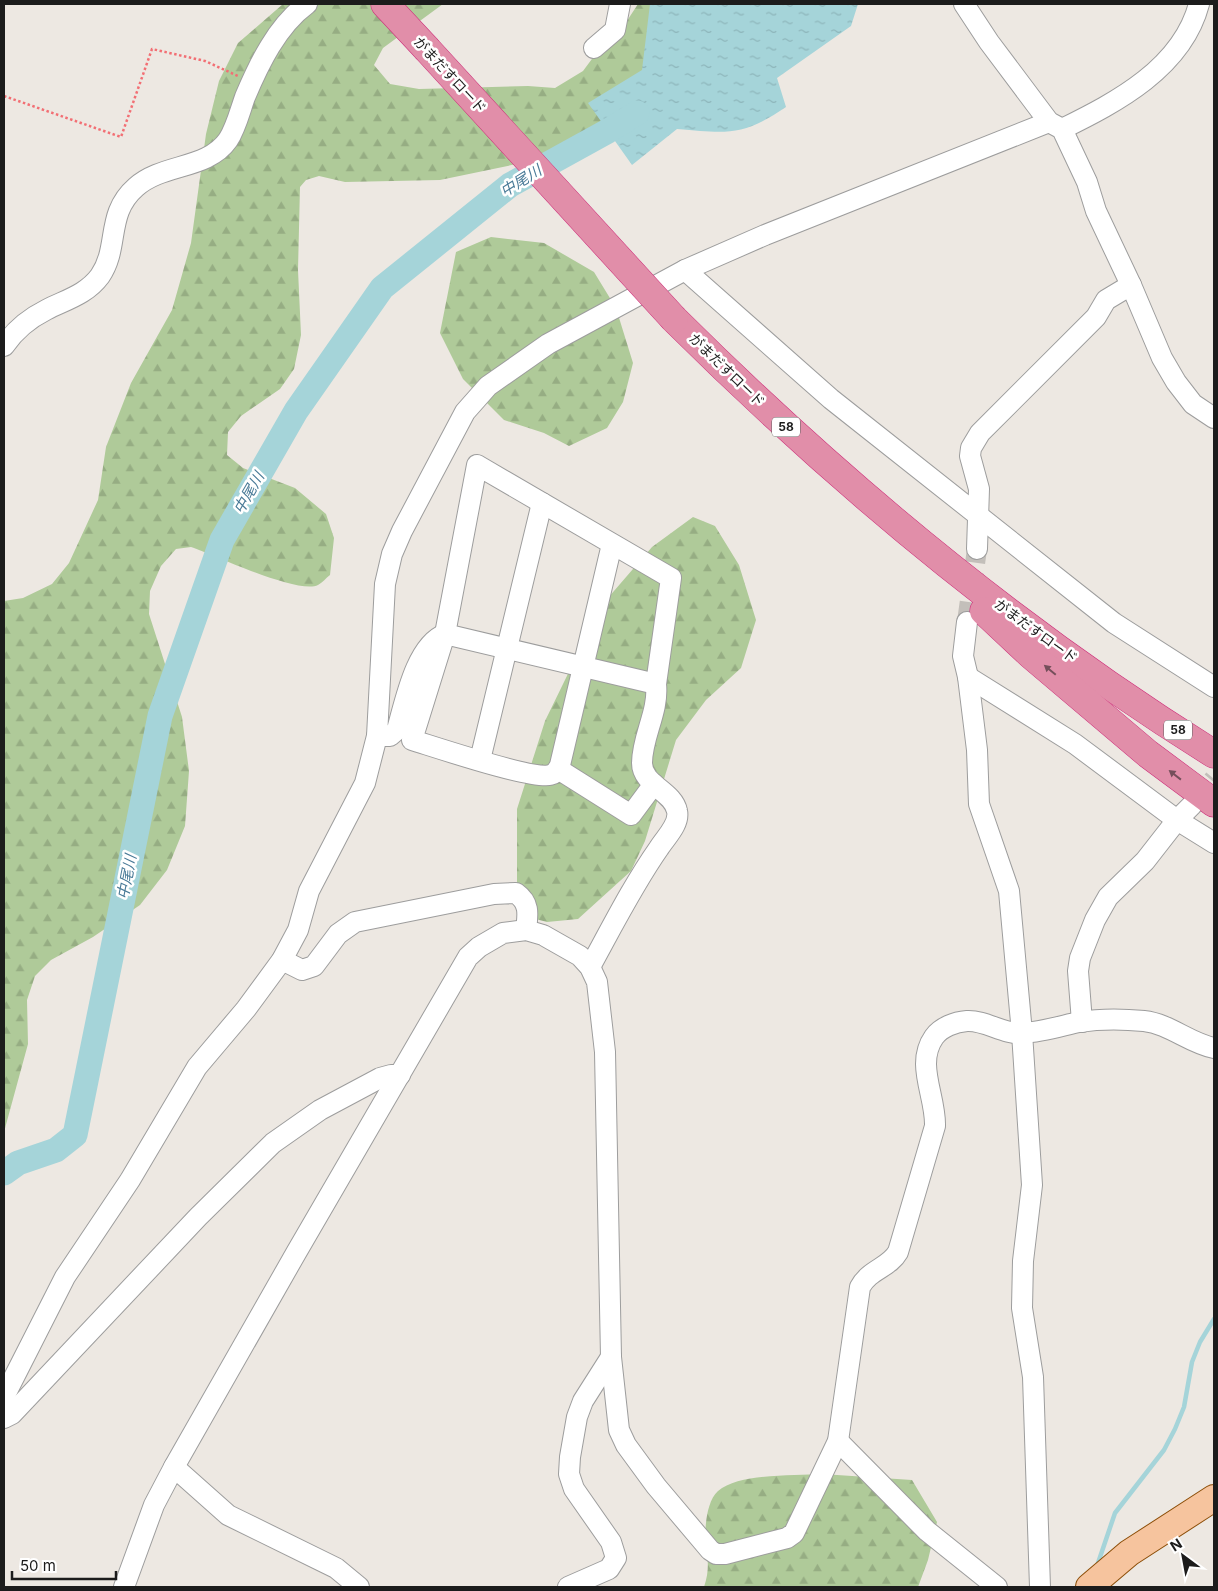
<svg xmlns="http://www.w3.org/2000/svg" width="1218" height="1591" viewBox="0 0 1218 1591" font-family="Inter,'Noto Sans JP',sans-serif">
<defs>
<pattern id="forest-firs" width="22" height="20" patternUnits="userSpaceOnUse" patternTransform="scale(1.25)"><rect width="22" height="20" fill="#afca99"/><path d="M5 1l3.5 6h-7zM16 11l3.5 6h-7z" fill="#96ad83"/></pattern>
<pattern id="water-ripples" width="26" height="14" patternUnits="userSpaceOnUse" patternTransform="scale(1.25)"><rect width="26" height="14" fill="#a5d4d9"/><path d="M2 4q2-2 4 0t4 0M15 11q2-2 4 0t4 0" fill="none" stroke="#8db5ba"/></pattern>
</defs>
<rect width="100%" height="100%" fill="#ede8e2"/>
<g fill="url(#forest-firs)">
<path d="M283 4H443L383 48 374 65 390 84 419 89 528 86 555 88 583 71 603 44 621 30 638 4H775L671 118 579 151 440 180 345 182 319 176 306 180 300 187 298 270 301 335 294 369 280 389 241 416 228 432 227 455 243 468 295 488 326 514 334 538 330 575C326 578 322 583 318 585 299 595 214 555 191 547L176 549 161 566 150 591 149 614 182 717 189 771 185 826 167 870 140 905 93 937 51 960 35 976 27 1000 28 1044 4 1132V601L23 598 52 584 69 563 98 500 106 447 131 383 172 310 191 243 206 134 219 81 238 43Z"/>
<polygon points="491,237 544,243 594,272 616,308 633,363 623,402 607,428 569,446 544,433 504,420 463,379 440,333 456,252"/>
<polygon points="693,517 715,526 739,565 756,620 741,668 706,700 676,740 645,841 631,871 578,919 547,922 528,917 517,891 517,809 545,721 601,606 652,547"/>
<path d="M822 1474 912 1480 937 1522 928 1560 918 1587H704C713 1561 703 1548 706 1523 707 1513 710 1498 718 1491 739 1473 794 1476 822 1474Z"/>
</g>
<path fill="url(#water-ripples)" d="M650 4H858L851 26 777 78 786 107C742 137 727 133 677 129L632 165 588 103 642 70Z"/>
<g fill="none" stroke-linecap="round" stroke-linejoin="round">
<polyline stroke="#a5d4d9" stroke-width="4.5" points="1097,1566 1115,1513 1164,1450 1175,1429 1184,1407 1192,1362 1200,1342 1214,1319"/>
<polyline stroke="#a5d4d9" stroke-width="25" points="4,1173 18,1163 56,1150 75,1135 160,716 222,540 296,411 382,288 510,185 608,131 637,113"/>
<g stroke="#c3bfba" stroke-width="20" stroke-dasharray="20 10" stroke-linecap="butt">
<polyline points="967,622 977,549"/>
<polyline points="1193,804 1214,779"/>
</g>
<g stroke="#9d9d9d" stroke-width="22">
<g id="minor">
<polyline points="964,4 989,42 1049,122 1062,129 1087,182 1096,211 1131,285 1162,358 1176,382 1193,404 1214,418"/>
<polyline points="594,48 615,30 620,4"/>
<path d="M1062 129C1117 102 1182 68 1199 4"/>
<polyline points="685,270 831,399 1114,623 1214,687"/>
<path d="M4 346C15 330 28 319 46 310 65 300 86 295 100 276 120 247 105 214 136 187 163 163 207 170 228 140 236 128 240 111 245 97 259 64 277 26 307 4"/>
<polyline points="977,549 979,489 970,456 971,448 980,433 1096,317 1106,300 1131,285"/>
<polyline points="967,622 963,656 968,677 977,750 979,804 1009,891 1022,1033 1032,1185 1023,1261 1022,1308 1033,1377 1040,1587"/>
<polyline points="968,677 1075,744 1177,820 1214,843"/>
<path d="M377 736H390L397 730C405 702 416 645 445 634L656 684"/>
<polyline points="480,760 542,503"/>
<polyline points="558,769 631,815 654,784"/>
<path d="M282 960 302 970 314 966 338 934 355 922 494 894 516 893C530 903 528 914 526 930"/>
<path d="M590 967C612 927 633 885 659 848 666 837 680 824 677 811 673 791 642 785 642 763 642 736 659 712 656 684L671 578 477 465 445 634 412 740C435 747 533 780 550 775 555 774 558 770 560 765L612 544"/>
<polyline points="1082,1022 1078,971 1080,958 1095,920 1108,897 1145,861 1177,820 1192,805"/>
<polyline points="4,1397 65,1277 130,1180 197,1067 246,1009 282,960 298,930 309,891 365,783 377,736 385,584 392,554 402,531 465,412 488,386 548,344 685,270 765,235 1049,122"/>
<polyline points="4,1418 12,1414 198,1217 273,1143 320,1110 380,1078 391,1075 400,1075"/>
<polyline points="838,1441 927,1531 997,1587"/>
<polyline points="174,1467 228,1515 336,1568 359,1587"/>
<path d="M124 1587 154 1505 174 1467 296 1253 468 957 479 947 503 933 526 930 543 935 580 956 590 967 597 982 605 1052 611 1357 619 1430 626 1445 656 1486 710 1550 716 1554H725L787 1538 794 1533 838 1441 860 1287C870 1269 889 1268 898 1252L935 1126C936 1096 915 1064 934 1037 941 1027 955 1022 967 1021 986 1020 1004 1035 1023 1033 1042 1032 1061 1026 1079 1022 1098 1019 1124 1019 1144 1021 1170 1024 1189 1043 1214 1048"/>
<polyline points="568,1587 609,1569 616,1558 611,1542 574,1489 569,1474 570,1457 577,1417 583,1401 611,1357"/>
</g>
</g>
<g stroke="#8c4e08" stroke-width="28">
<polyline id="major" points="1089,1587 1129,1553 1214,1498"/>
</g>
<g stroke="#cd2d7a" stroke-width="29">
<g id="highway">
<polyline points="385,4 426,48"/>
<path d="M674 319C837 481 1018 632 1214 754"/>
<polyline points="984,611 1031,655 1148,754 1214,803"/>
</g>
</g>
<polyline stroke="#f26f74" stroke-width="2.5" stroke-dasharray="2.5 2.5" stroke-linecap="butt" points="4,96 121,137 152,49 205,61 238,76"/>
<use href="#minor" stroke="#fff" stroke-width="20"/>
<use href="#major" stroke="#f6c49e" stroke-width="26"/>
<use href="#highway" stroke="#e18ea9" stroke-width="28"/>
<g stroke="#cd2d7a" stroke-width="29" stroke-linecap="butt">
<polyline id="highway-bridge" points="426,48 674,319"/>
</g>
<use href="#highway-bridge" stroke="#e18ea9" stroke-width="28"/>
</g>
<defs><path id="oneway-solid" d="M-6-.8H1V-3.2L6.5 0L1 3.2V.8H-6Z" transform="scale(1.25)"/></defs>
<g fill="#754f5b">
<use href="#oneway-solid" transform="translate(1050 670) rotate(-140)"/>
<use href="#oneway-solid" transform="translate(1175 775) rotate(-142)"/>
</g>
<g text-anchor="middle" stroke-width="5" stroke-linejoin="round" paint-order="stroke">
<g fill="#fff" stroke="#606060" stroke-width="1">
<rect x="772" y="417.5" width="28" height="19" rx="4"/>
<rect x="1164" y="720.5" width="28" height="19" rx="4"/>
</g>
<g font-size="12" font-weight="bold" fill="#1c1c1c">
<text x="786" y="431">58</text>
<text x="1178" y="734">58</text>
</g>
<g font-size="14" fill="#1c1c1c" stroke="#fff">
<text transform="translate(450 75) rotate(47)" y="5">がまだすロード</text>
<text transform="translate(727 370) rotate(44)" y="5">がまだすロード</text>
<text transform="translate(1036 631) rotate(36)" y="5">がまだすロード</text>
</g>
<g font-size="15" font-style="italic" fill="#497a97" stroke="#fff">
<text transform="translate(521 181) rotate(-32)" y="5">中尾川</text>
<text transform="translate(249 493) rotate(-60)" y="5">中尾川</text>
<text transform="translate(127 877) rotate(-79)" y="5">中尾川</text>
</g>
</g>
<rect width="1218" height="1591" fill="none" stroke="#1c1c1c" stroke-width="10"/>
<g transform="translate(1183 1556) rotate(328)" stroke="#ffffff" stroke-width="4" paint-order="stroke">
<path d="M0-4L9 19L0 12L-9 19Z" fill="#1c1c1c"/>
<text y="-8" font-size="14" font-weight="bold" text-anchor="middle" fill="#1c1c1c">N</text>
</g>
<path d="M12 1571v8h104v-8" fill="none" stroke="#1c1c1c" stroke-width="2.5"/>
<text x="20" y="1571" font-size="15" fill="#1c1c1c" stroke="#ffffff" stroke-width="4" paint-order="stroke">50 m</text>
</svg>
